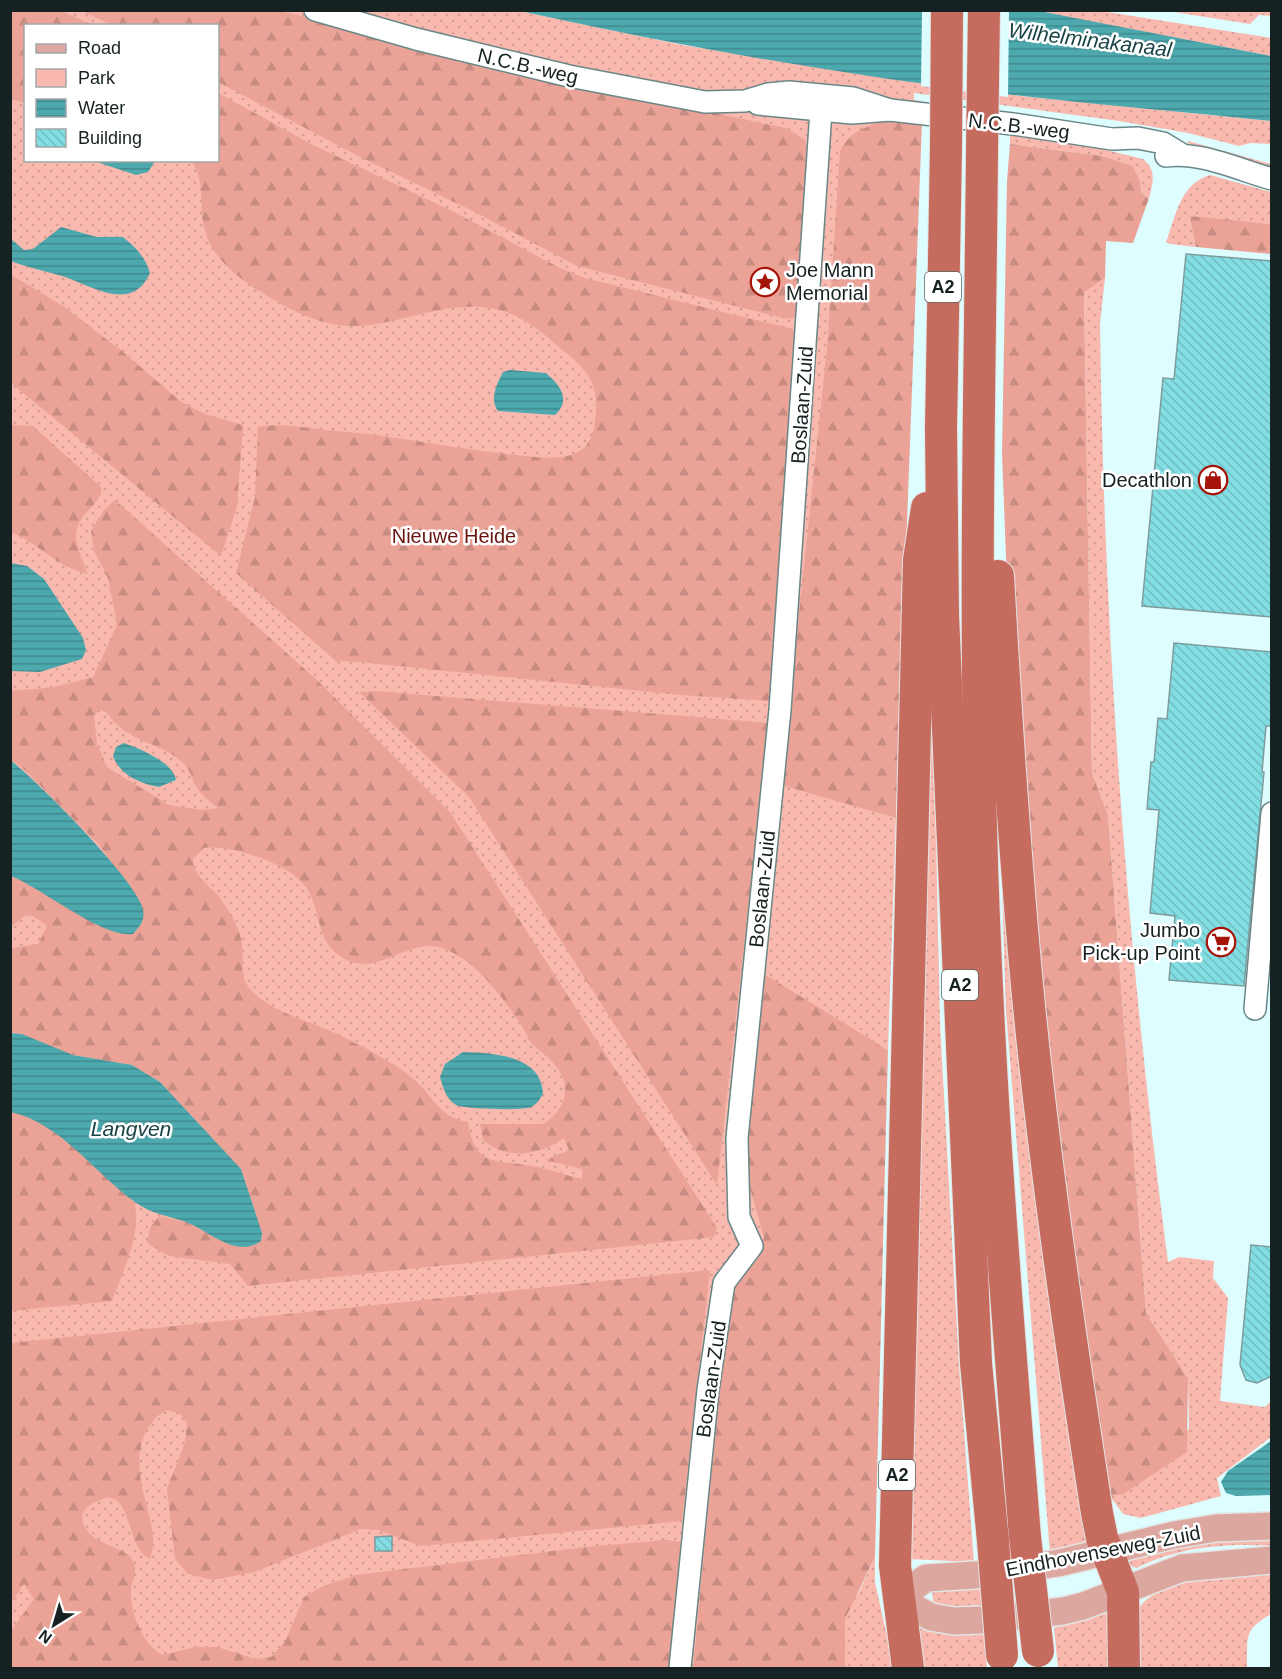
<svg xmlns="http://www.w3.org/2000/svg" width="1282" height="1679" viewBox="0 0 1282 1679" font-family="Helvetica,sans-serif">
<defs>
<pattern id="green-dots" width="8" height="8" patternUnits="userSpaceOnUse" patternTransform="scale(1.5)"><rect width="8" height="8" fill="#f9b9ae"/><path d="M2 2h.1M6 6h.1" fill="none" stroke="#d59f95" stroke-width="1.8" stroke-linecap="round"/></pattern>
<pattern id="forest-firs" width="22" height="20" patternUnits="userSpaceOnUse" patternTransform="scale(1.5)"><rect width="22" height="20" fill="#eba397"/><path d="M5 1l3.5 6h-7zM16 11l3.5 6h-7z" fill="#c98c82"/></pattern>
<pattern id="water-rules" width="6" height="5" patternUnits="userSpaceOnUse" patternTransform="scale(1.5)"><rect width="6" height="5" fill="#4da9ae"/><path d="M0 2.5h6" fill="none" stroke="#3f898d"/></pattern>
<pattern id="building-back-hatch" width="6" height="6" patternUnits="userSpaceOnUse" patternTransform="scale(1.5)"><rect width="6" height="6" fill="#83dee3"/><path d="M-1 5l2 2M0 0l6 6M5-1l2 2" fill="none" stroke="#70bec2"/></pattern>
</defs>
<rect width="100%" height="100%" fill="#ddfdff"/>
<g fill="url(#green-dots)" fill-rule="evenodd">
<polygon points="1271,10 1271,16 1259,15 1250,24 1167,11"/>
<path d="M11 11H520L683 45 853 73 1012 95 1271 121V144L1251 143 1239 146 1188 133 1119 121 914 93V100L922 101 917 104 886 815 896 818 888 1050 878 1044 858 1594 875 1557V1582L894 1668H11ZM26 26H218V160H26Z"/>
<polygon points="1034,11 1101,11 1265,37 1271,38 1271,56"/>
<path d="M1010 133 1066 140 1143 159C1157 170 1153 183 1149 198L1142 195 1140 181 1133 166 1101 156 1010 144Z"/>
<polygon points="1188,141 1271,164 1271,166 1187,143"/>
<path d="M1210 175 1271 192V224L1189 217 1196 247 1170 244 1166 242C1176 215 1180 184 1210 175Z"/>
<path d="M1105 278 1100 323C1104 637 1127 951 1168 1262L1179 1257 1214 1261 1213 1278 1228 1298 1220 1401 1265 1407 1272 1400 1271 1437 1217 1478 1221 1496 1141 1518 1123 1514 1109 1495 1189 1429 1188 1378 1146 1313 1108 815 1092 773 1084 291Z"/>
<polygon points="929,510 940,1023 959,1365 974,1562 907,1559"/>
<polygon points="994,642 1098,1545 1050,1553 1006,1011"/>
<path d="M1271 1537V1546C1226 1543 1178 1547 1137 1568L1130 1566 1128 1561 1134 1556 1185 1540Z"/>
<path d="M1271 1575V1614C1242 1631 1248 1637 1247 1668H1135C1135 1654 1130 1632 1134 1618 1148 1575 1234 1575 1271 1575Z"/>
<polygon points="981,1579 983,1605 944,1607 933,1601 932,1591"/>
<polygon points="1107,1613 1108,1668 1058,1668 1054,1628"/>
<polygon points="983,1624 987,1668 922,1668 915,1626 955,1627"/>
</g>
<g fill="url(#forest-firs)" fill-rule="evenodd">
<polygon points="10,11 61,11 93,25 26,26 25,103 11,99"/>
<polygon points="82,11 279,11 709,108 719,114 786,128 805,140 812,169 800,316 787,319 577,266 471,210 360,157 218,82 218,26 112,25"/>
<path d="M218 93 311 144 452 211 560 268 585 278 793 329 795 334 781 581 770 701 681 695 359 662 339 661 338 663 236 573 255 497 258 427C285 422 309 429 336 431 394 435 449 448 507 454 526 456 548 460 567 456 591 451 595 432 596 410 598 383 585 368 565 352 545 335 525 316 499 310 453 298 406 322 361 326 332 328 305 317 281 304 245 283 205 260 202 214 201 196 203 176 191 161L218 160Z"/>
<path d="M888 118 922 121 896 818 781 785 827 347 840 151C851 129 867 128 888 118Z"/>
<polygon points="1010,144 1102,156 1133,166 1140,181 1142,195 1149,198 1133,243 1106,241 1105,278 1084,292 1092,773 1108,815 1146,1313 1188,1378 1187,1452 1123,1494 1109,1495 1036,990 1012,712 1002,453 1007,181"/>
<polygon points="1189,216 1271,224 1271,254 1196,247"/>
<polygon points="10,274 63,306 122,351 180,401 205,414 243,425 237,507 221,556 11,383"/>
<path d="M11 425 33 426 101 487C104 502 78 514 76 532 75 545 83 561 88 574 57 567 39 544 11 532Z"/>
<path d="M115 500 317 680 450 812 717 1228 714 1237 248 1286 230 1264 169 1256 147 1243 150 1228 159 1216 186 1222 224 1242 262 1233 241 1169 160 1082 132 1065 73 1055 22 1034 11 1032V948L38 944 47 926 33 916 26 915 11 927V876L31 884 81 914 141 904 99 845 26 771 11 760V691L55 687 93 677 117 625 108 578 94 551 91 531 104 510ZM99 710 106 712C129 745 160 740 184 764 192 772 193 784 200 792 205 798 212 803 218 808L201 810 169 805 107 767 97 744 94 716ZM204 848C232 844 296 865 309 892 322 917 316 942 343 958 376 978 407 939 439 947 475 957 504 999 523 1028 527 1033 528 1040 532 1044 545 1056 558 1063 564 1081 569 1099 558 1114 544 1124H480L483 1140C506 1161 541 1155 564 1138L569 1150 546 1160 582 1169V1179C565 1175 549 1169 532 1166 495 1159 475 1168 468 1122 440 1117 436 1101 419 1084 409 1074 398 1067 386 1060 367 1048 338 1034 316 1025 294 1017 269 1008 252 991 236 975 246 957 241 939 238 925 229 910 220 898 210 885 193 877 193 858Z"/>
<polygon points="376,691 769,723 717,1185 469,797 359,692"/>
<polygon points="759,971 888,1050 875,1557 845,1619 845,1668 693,1668 728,1303 736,1281 758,1259 764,1237 741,1158"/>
<path d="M11 1112C60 1123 96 1170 134 1202 142 1235 123 1270 112 1301L11 1311Z"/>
<path d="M710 1270 682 1521 421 1546 378 1530 361 1529 254 1572 213 1580 188 1574 175 1559 167 1489 185 1442 187 1423 180 1414 168 1410C160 1413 155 1418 150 1425 119 1470 167 1530 149 1559 146 1556 141 1553 139 1549 129 1535 127 1487 100 1500 91 1503 86 1507 82 1515 82 1549 132 1542 135 1567 136 1574 131 1583 131 1590 130 1611 142 1645 163 1655L195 1647H217L256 1659 271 1657 285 1642 304 1597 323 1586 356 1575 586 1547 664 1540 682 1542 673 1668H11V1631L34 1599 24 1584 11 1603V1343Z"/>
</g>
<g fill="url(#water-rules)">
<path d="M520 11 1034 10 1271 56V121C1185 112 1099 105 1013 95 847 76 683 47 520 11Z"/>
<polygon points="94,161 155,161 148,172 136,175"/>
<path d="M61 227 97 237H123C135 247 145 256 150 273 132 313 94 287 65 277 47 271 28 268 11 261V239L24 250 33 249Z"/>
<path d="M510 370 546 373C561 386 571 400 555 415L498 411C489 399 497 384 503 372Z"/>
<polygon points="11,563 27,566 44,579 83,638 86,650 82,659 40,672 11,671"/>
<path d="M124 743C140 749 173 762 176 780L159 787C140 784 120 775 113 756L116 747Z"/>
<path d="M10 760C35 778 140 884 143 910 145 921 140 926 133 934 104 939 43 889 11 876Z"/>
<path d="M10 1033 22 1034 73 1055 132 1065 160 1082 241 1169 262 1233 261 1241C236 1259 209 1231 186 1222 167 1215 153 1215 135 1202 93 1172 62 1124 11 1112Z"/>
<path d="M463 1052C493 1053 542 1055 543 1094 540 1099 537 1104 531 1107 523 1111 464 1109 456 1105 446 1099 443 1087 440 1077L445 1064Z"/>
<polygon points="1271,1441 1271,1495 1236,1496 1226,1493 1221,1482 1228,1471"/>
</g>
<polygon fill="#ddfdff" points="922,11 1009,11 1008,97 921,86"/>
<g fill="url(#building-back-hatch)" stroke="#7e9c9d" stroke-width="1.5">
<polygon points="1186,254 1272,261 1272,617 1142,606 1163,378 1174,379"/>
<polygon points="1174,643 1272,652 1272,726 1266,726 1262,772 1264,772 1244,986 1169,980 1175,916 1150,913 1159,810 1147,809 1151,762 1154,762 1158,718 1167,719"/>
<polygon points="1251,1245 1272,1247 1272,1376 1257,1383 1246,1380 1240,1365"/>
<polygon points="392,1536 392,1551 375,1551 375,1537"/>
</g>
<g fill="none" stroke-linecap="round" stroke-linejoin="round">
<g stroke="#6a8788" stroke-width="24">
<g id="minor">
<polyline points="315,10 416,39 569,76 705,102 745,101 768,94 789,92 853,98 890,110"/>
<polyline points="758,104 852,113 890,110 1013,124 1112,139 1138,138 1163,143 1181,154"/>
<path d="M1166 156C1200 151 1239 170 1272 179"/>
<polyline points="1255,1009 1272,813"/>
<polyline points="680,1668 708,1390 724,1283 752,1246 739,1217 737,1138 780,710 822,96"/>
</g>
</g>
<g stroke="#e3e4e4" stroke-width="30">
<polyline id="major" points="1272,1526 1216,1528 1174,1535 1059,1563 976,1575 926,1578 898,1599 931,1617 954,1621 982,1620 1063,1611 1083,1606 1182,1568 1272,1560"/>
</g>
<g stroke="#e3e4e4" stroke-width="34">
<g id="highway">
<polyline points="946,147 941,428 943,615 976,1363 993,1541"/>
<path d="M982 151C980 377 974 602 981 827 987 1064 1006 1301 1025 1537"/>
<path d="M998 576C1006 720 1015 863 1029 1006 1046 1175 1071 1344 1097 1513L1102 1538 1123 1592 1124 1668"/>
<polyline points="908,1668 895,1566 919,560 927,508"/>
</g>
</g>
<use href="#minor" stroke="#fff" stroke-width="21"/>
<use href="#major" stroke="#dca79e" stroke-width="27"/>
<use href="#highway" stroke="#c56c5e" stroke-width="32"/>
<g stroke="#e3e4e4" stroke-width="34" stroke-linecap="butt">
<g id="highway-bridge">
<polyline points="946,147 947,10"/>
<polyline points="982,151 984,10"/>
<polyline points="1025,1537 1038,1651"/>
<polyline points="993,1541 1002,1655"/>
</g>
</g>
<use href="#highway-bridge" stroke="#c56c5e" stroke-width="32"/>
</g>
<defs>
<g id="sight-ring" transform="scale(1.5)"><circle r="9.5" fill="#fff" stroke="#a61308" stroke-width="1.5"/><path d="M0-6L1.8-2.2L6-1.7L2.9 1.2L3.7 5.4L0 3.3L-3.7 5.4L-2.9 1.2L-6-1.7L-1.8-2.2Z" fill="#a61308"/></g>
<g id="shop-ring" transform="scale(1.5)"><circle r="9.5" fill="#fff" stroke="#a61308" stroke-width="1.5"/><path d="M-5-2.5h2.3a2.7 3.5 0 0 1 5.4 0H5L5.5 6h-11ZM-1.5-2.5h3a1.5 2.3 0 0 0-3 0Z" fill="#a61308"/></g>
<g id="supermarket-ring" transform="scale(1.5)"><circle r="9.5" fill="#fff" stroke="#a61308" stroke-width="1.5"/><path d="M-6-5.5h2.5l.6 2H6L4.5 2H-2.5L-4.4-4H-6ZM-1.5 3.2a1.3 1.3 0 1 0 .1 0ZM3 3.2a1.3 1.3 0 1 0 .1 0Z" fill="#a61308"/></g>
</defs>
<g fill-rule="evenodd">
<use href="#sight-ring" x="765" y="282"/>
<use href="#shop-ring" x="1213" y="480"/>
<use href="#supermarket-ring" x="1221" y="942"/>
</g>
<g text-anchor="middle" stroke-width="5" stroke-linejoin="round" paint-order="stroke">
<g fill="#fff" stroke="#5c6464" stroke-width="1.5">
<rect x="925" y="272" width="36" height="30" rx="4.5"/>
<rect x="942" y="970" width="36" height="30" rx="4.5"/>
<rect x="879" y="1460" width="36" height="30" rx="4.5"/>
</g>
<g font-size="18" font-weight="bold" fill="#162122">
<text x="943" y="293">A2</text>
<text x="960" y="991">A2</text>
<text x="897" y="1481">A2</text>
</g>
<g font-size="20" fill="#162122" stroke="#fff">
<text transform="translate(528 66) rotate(13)" y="7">N.C.B.-weg</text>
<text transform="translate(1019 126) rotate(7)" y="7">N.C.B.-weg</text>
<text transform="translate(802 405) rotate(-86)" y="7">Boslaan-Zuid</text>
<text transform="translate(762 889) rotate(-84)" y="7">Boslaan-Zuid</text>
<text transform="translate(711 1379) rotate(-82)" y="7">Boslaan-Zuid</text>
<text transform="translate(1103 1551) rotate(-11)" y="7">Eindhovenseweg-Zuid</text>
</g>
<g font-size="20" fill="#162122" stroke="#fff" text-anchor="end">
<text x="786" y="277" text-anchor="start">Joe Mann<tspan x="786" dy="23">Memorial</tspan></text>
<text x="1192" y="487">Decathlon</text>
<text x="1200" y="937">Jumbo<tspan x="1200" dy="23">Pick-up Point</tspan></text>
</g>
<g font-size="20" fill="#67150d" stroke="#fff">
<text x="454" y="543">Nieuwe Heide</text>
</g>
<g font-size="21" font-style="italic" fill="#194446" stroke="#fff">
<text transform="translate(1090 40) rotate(7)" y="7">Wilhelminakanaal</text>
<text x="131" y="1136">Langven</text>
</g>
</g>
<rect width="1282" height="1679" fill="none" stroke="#162122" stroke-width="24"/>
<rect x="24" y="24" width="195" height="138" fill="#ffffff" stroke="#a2a6a7" stroke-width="1.5"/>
<rect x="36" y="44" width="30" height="9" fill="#dca79e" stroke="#a2a6a7" stroke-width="1.5"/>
<text x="78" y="54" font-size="18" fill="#162122">Road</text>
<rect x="36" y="69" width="30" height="18" fill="#f9b9ae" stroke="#a2a6a7" stroke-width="1.5"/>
<text x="78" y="84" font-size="18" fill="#162122">Park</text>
<rect x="36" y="99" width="30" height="18" fill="url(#water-rules)" stroke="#a2a6a7" stroke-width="1.5"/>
<text x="78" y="114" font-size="18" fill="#162122">Water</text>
<rect x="36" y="129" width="30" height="18" fill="url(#building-back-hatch)" stroke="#a2a6a7" stroke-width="1.5"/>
<text x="78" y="144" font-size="18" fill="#162122">Building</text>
<g transform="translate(54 1625) rotate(217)" stroke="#ffffff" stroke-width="4.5" paint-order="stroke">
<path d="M0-4.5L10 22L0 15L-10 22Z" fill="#162122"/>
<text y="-9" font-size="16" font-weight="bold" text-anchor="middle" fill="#162122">N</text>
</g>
</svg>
